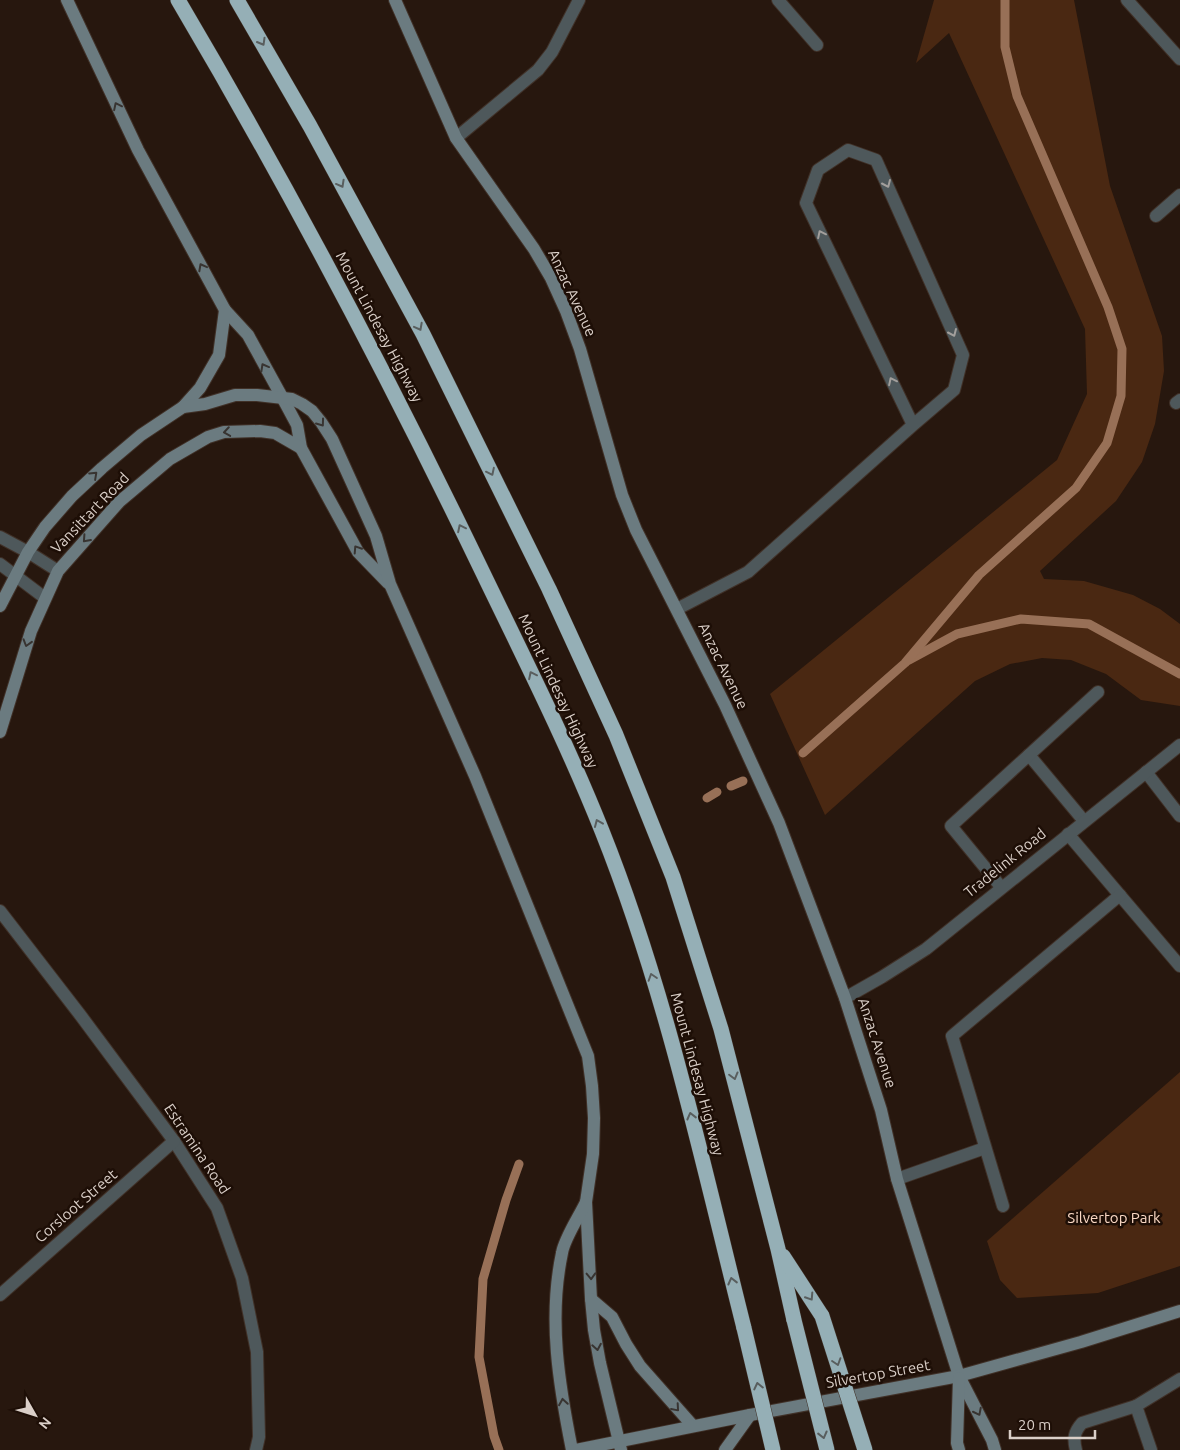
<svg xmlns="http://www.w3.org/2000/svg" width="1180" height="1450" viewBox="0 0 1180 1450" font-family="Ubuntu,sans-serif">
<rect width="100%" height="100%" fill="#27170e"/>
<g fill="#4a2812">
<polygon points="934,0 1074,0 1110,186 1162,336 1164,371 1155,424 1142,462 1116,501 1040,571 1044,579 1084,581 1133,595 1160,609 1180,624 1180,706 1141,700 1106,674 1071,660 1042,658 1010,664 975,681 825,815 770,694 1057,460 1087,394 1085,329 949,33 916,63"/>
<polygon points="1180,1072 1180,1266 1098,1293 1017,1298 1000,1280 987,1241"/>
</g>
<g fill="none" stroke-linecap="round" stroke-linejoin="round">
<g stroke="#987057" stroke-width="9">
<polyline points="909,660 957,634 1021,619 1089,624 1180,674"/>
<polyline points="803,753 905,663 979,575 1076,488 1107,443 1121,396 1122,349 1108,307 1017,96 1005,47 1005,0"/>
<polyline points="731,786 743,781"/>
<polyline points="707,798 717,792"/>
<polyline points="499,1450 494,1436 479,1357 483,1279 506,1200 519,1164"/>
</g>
<g stroke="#403128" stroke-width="14">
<g id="lane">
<polyline points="778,0 817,45"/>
<polyline points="1127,0 1180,59"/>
<polyline points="456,138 538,70 552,52 579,0"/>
<polyline points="1156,216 1180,195"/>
<polyline points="1176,403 1180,400"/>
<polyline points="677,609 748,572 913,425 954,390 963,355 876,160 848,150 818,170 806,203 913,425"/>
<polyline points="1029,755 1084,821"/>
<polyline points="1146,772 1180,816"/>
<polyline points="1068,834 1180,966"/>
<polyline points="1001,887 951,826 1098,692"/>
<polyline points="897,1179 985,1148"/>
<polyline points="1003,1206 952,1036 1120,895"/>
<polyline points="1136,1406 1151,1450"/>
<path d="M1076 1450C1073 1439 1074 1432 1082 1423L1136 1406 1180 1379"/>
</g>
</g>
<g stroke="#403128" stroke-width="14">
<g id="street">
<polyline points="0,537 28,552 58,571"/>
<polyline points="0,564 45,598"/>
<polyline points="0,911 81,1016 174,1141 217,1208 242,1278 257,1352 259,1437 256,1450"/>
<polyline points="845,998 882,977 926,949 1180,745"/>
<polyline points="0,1295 174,1141"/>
</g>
</g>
<g stroke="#403128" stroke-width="14">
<g id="secondary">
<polyline points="67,0 138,150 225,310 248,335 282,397 297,425 301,448 358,552 388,583"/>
<polyline points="395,0 456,138 534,249 551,278 566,311 580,349 622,495 636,530 725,705 779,823 845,998 881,1110 897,1179 959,1376 992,1440 995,1450"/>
<polyline points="183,407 200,388 219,355 225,310"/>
<polyline points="0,606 28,552 45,527 72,496 102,468 141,435 183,407 205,404 235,395 257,395 292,399 302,404 312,411 321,422 332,439 376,536 390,584 475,776 588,1056 592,1086 594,1118 593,1154 586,1202 591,1299 594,1330 600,1363 621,1450"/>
<polyline points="0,732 31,631 58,571 119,502 170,459 208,437 224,432 260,431 275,433 301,448"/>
<polyline points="591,1299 612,1317 626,1344 640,1366 693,1426"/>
<path d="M572 1450C559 1385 548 1319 562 1253 564 1239 580 1215 586 1202"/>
<polyline points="576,1450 750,1415 959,1376 1081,1342 1180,1311"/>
<polyline points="725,1450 750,1415"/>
<polyline points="959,1450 957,1443 959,1378"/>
</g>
</g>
<g stroke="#403128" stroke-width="16">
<g id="highway">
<path d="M178 0C288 186 389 378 483 573 524 658 567 743 602 831 666 991 702 1161 744 1328"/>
<polyline points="237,0 310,126 423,334 549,589 616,735 673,877 721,1029 778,1249 794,1320"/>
<polyline points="783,1256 822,1316"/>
</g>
</g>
<use href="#lane" stroke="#4e585b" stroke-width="12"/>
<use href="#street" stroke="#4e585b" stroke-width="12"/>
<use href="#secondary" stroke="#6b7b80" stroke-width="12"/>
<use href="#highway" stroke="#95afb6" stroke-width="15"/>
<g stroke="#403128" stroke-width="16" stroke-linecap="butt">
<g id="highway-bridge">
<polyline points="822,1316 865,1450"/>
<polyline points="794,1320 827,1450"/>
<polyline points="744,1328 773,1450"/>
</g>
</g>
<use href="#highway-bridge" stroke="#95afb6" stroke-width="15"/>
</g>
<defs><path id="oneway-chevron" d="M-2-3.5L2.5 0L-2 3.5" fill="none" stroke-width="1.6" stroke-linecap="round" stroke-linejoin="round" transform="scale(1.25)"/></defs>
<g stroke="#595e5e">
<use href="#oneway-chevron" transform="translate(262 42) rotate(60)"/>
<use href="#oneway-chevron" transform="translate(341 184) rotate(61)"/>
<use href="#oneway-chevron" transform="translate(419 327) rotate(62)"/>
<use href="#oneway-chevron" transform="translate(491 472) rotate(64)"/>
<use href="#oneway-chevron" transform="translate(461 528) rotate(-116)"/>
<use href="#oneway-chevron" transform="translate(532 675) rotate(-116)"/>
<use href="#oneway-chevron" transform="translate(598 823) rotate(-113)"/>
<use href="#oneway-chevron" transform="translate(652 977) rotate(-108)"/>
<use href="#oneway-chevron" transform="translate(734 1076) rotate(75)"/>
<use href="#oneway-chevron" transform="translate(691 1116) rotate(-104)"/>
<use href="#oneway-chevron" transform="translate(732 1281) rotate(-104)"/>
<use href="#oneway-chevron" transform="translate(810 1297) rotate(57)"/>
<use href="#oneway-chevron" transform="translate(837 1362) rotate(72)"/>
<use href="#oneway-chevron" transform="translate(758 1386) rotate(-103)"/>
<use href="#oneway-chevron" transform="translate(823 1435) rotate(76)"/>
</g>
<g stroke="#383431">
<use href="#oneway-chevron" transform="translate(117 106) rotate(-116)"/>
<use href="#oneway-chevron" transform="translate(202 267) rotate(-118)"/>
<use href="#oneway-chevron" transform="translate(264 367) rotate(-119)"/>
<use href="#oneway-chevron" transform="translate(321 423) rotate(54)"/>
<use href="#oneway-chevron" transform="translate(227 432) rotate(171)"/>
<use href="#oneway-chevron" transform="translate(94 475) rotate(-43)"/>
<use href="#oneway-chevron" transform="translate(86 539) rotate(132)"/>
<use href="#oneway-chevron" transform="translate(357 549) rotate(-123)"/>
<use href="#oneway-chevron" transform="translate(27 643) rotate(107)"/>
<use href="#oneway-chevron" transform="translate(591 1276) rotate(88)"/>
<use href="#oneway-chevron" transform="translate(597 1347) rotate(80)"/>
<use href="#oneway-chevron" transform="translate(563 1402) rotate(-99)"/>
<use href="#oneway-chevron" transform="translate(676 1408) rotate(49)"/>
<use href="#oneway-chevron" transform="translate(978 1412) rotate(63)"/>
</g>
<g stroke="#a29f9c">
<use href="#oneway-chevron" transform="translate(887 184) rotate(66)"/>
<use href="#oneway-chevron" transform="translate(821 234) rotate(-116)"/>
<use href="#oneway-chevron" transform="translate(953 333) rotate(66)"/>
<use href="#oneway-chevron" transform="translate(892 381) rotate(-116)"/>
</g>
<g text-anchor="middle" stroke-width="5" stroke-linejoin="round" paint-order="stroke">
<g font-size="15" fill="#dacfc8" stroke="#1d0e06">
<text transform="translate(572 293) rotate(65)" y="5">Anzac Avenue</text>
<text transform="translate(379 327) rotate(62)" y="5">Mount Lindesay Highway</text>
<text transform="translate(90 513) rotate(-46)" y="5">Vansittart Road</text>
<text transform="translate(723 666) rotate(64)" y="5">Anzac Avenue</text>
<text transform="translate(558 691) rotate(65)" y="5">Mount Lindesay Highway</text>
<text transform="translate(1005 863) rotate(-39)" y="5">Tradelink Road</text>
<text transform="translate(877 1043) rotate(72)" y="5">Anzac Avenue</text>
<text transform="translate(697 1074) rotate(75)" y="5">Mount Lindesay Highway</text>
<text transform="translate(197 1149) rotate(56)" y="5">Estramina Road</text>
<text transform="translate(76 1206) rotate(-41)" y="5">Corsloot Street</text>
<text transform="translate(878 1374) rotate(-10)" y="5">Silvertop Street</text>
</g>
<g font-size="15" fill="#fad8c4" stroke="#1d0e06">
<text x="1114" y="1223">Silvertop Park</text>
</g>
</g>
<g transform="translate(35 1415) rotate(129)" stroke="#1d0e06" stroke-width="4" paint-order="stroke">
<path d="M0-4L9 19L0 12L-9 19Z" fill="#dacfc8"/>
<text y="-8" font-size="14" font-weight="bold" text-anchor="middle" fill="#dacfc8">N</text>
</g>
<path d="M1010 1430v8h85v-8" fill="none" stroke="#dacfc8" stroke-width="2.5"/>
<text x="1018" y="1430" font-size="15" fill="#dacfc8" stroke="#1d0e06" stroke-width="4" paint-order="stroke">20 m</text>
</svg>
